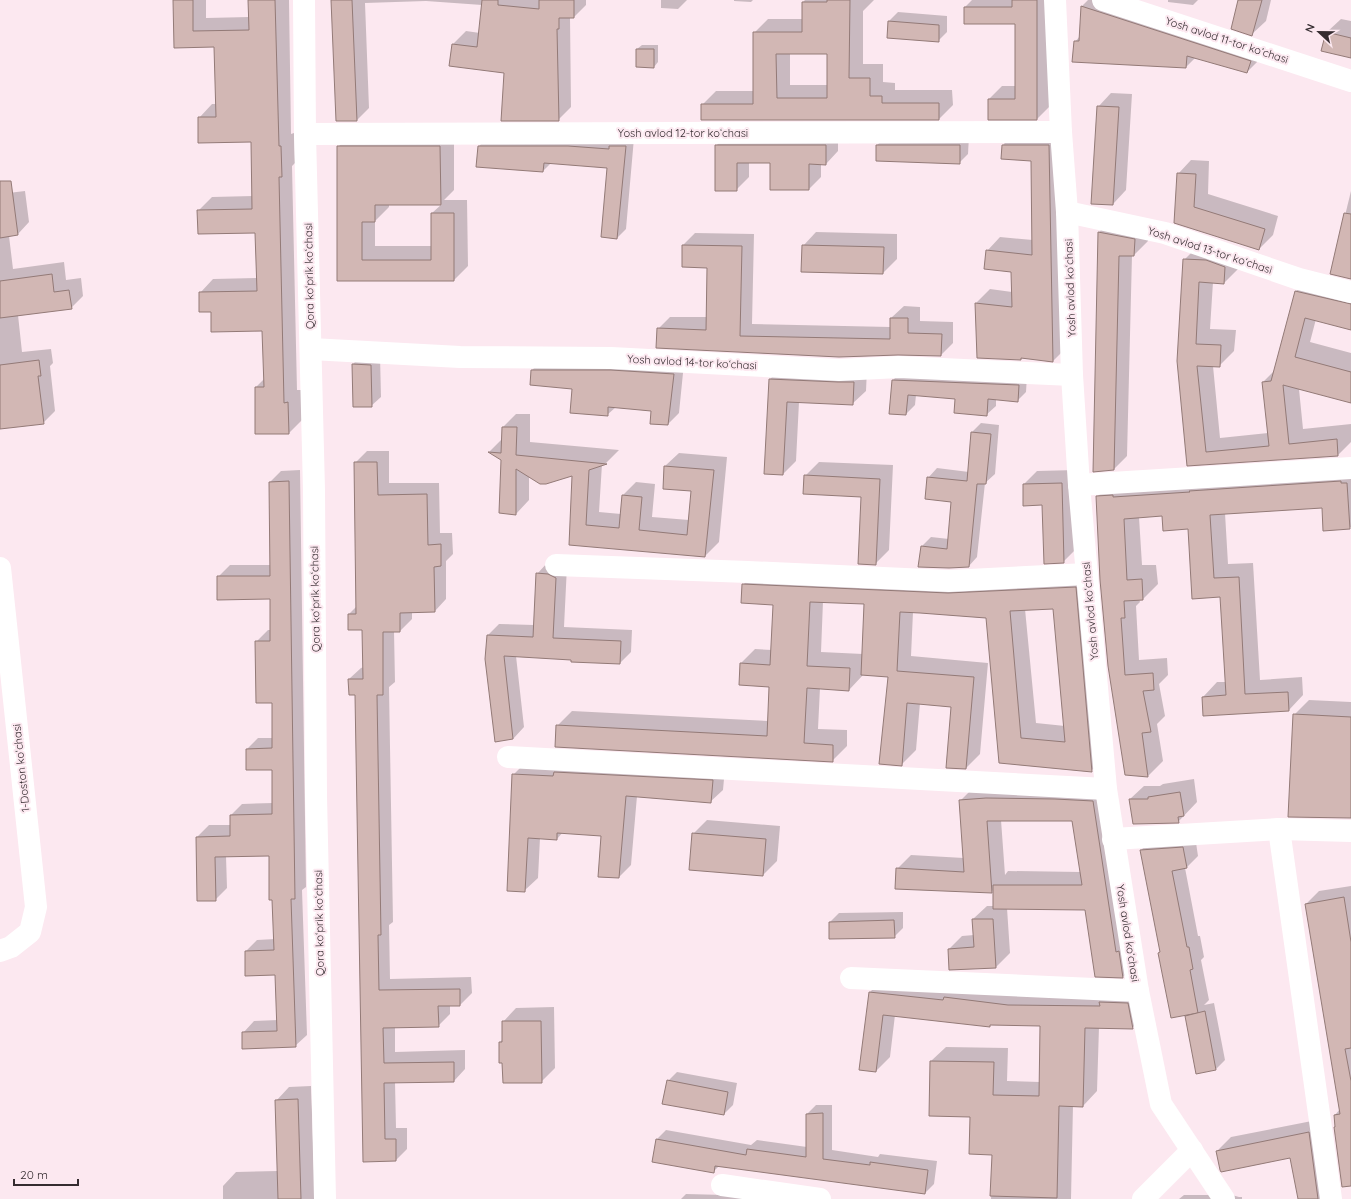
<svg xmlns="http://www.w3.org/2000/svg" width="1351" height="1199" viewBox="0 0 1351 1199" font-family="Quicksand,sans-serif">
<rect width="100%" height="100%" fill="#fce8f0"/>
<g fill="#0003" fill-rule="evenodd">
<polygon points="174,0 206,0 206,18 249,17 249,0 289,0 291,134 294,133 295,163 292,166 297,390 301,390 302,420 289,433 256,387 265,378 263,330 212,310 200,293 213,279 257,278 256,232 198,211 212,197 253,196 252,141 199,118 212,104 217,104 215,46 175,47"/>
<polygon points="331,0 586,0 586,5 574,17 570,17 571,107 558,120 506,72 453,44 466,31 480,33 482,5 426,1 365,3 369,108 357,120"/>
<polygon points="661,0 687,0 678,9 661,8"/>
<polygon points="734,0 753,0 751,2 734,1"/>
<path d="M805 0H874L863 11V64H883V82L895 83V90H952L953 105 939 119 702 105 716 91H754V33L768 19H803V2ZM790 53H828V85H790Z"/>
<polygon points="972,0 1051,0 1051,105 1037,119 989,99 1002,86 1016,86 1016,23 965,7"/>
<polygon points="1088,0 1113,0 1259,60 1247,72 1196,57 1186,67 1073,61 1075,42 1080,36 1082,6"/>
<polygon points="1168,0 1198,0 1193,5 1168,2"/>
<polygon points="1239,0 1271,0 1266,21 1252,34"/>
<polygon points="898,12 947,16 947,32 938,41 888,37 889,21"/>
<polygon points="1341,19 1351,21 1351,57 1323,50 1327,32"/>
<polygon points="642,45 658,45 658,62 654,67 637,49"/>
<polygon points="1111,93 1132,94 1126,190 1113,204 1098,107"/>
<polygon points="1016,131 1063,131 1067,347 1053,361 1022,358 1021,359 976,303 990,289 1012,292 1012,271 987,251 1000,237 1033,240 1032,160 1003,145"/>
<path d="M352 133H454V190L444 200H467L468 266 454 280H338V147ZM389 204H442L432 213V246H375V221L389 207Z"/>
<polygon points="728,133 838,133 838,151 826,164 821,164 821,177 809,189 771,162 749,162 749,177 736,190 716,146"/>
<polygon points="887,136 969,136 968,154 959,163 877,145"/>
<polygon points="488,137 634,138 626,229 617,238 608,167 552,162 543,171 477,166 479,146"/>
<polygon points="1191,160 1209,161 1208,194 1278,216 1273,235 1259,249 1175,222 1178,174"/>
<polygon points="25,191 29,222 18,234 9,236 13,269 64,262 66,280 81,278 83,296 71,308 18,315 22,352 51,349 53,363 50,366 55,411 43,423 0,428 0,194"/>
<polygon points="1351,191 1351,278 1331,273"/>
<polygon points="1113,219 1148,226 1148,241 1134,255 1132,255 1127,456 1114,469 1099,232"/>
<polygon points="816,232 897,234 897,259 883,273 803,246"/>
<polygon points="695,233 754,234 752,324 891,327 891,318 904,306 920,307 920,321 953,322 953,343 941,355 658,329 670,317 707,317 708,267 683,245"/>
<polygon points="1199,245 1239,268 1224,283 1213,282 1210,329 1236,330 1234,351 1219,366 1213,366 1220,438 1268,433 1263,382 1275,370 1296,291 1311,276 1351,286 1351,329 1316,319 1310,342 1351,353 1351,402 1299,389 1303,429 1351,424 1351,442 1338,455 1188,465 1184,260"/>
<polygon points="362,355 380,356 381,397 371,406 353,364"/>
<polygon points="544,359 684,363 679,413 668,424 652,410 616,407 607,415 574,388 532,370"/>
<polygon points="784,366 867,369 866,391 852,404 799,402 796,461 783,474 770,379"/>
<polygon points="902,371 1027,376 1026,392 1017,401 996,399 996,406 986,415 956,398 916,395 915,405 906,414 893,380"/>
<polygon points="516,414 530,414 530,442 619,450 606,463 602,464 599,512 621,514 622,496 636,482 655,484 652,517 689,520 692,490 665,466 679,453 727,457 719,542 705,556 570,544 573,474 529,476 529,500 516,514 502,459 489,452 502,439 503,427"/>
<polygon points="981,423 999,425 995,474 985,483 977,557 968,567 922,546 931,537 949,539 952,501 928,478 937,468 969,472 972,432"/>
<polygon points="367,451 389,451 389,483 439,483 440,533 452,533 453,554 446,561 446,599 435,611 412,612 412,619 400,631 394,631 395,682 389,687 393,922 389,925 390,979 471,977 472,993 460,1005 450,1005 450,1014 438,1026 395,1027 395,1052 465,1050 465,1069 454,1081 395,1082 396,1128 407,1128 407,1149 396,1160 364,1161 356,694 349,679 361,668 364,667 363,629 349,614 357,606 355,463"/>
<polygon points="819,462 893,465 889,550 875,564 862,496 805,476"/>
<polygon points="1351,467 1351,527 1349,528 1323,507 1225,513 1228,564 1253,563 1260,680 1302,677 1303,695 1289,710 1203,697 1217,682 1226,682 1221,596 1189,528 1163,515 1139,517 1142,565 1156,565 1158,584 1143,599 1139,599 1140,602 1136,606 1139,660 1167,658 1168,675 1159,684 1165,716 1157,724 1163,761 1148,776 1126,774 1097,497 1112,482"/>
<polygon points="300,470 306,887 302,890 307,1035 295,1046 243,1033 254,1021 278,1020 276,974 246,951 257,940 275,939 270,855 226,856 227,888 215,900 198,900 197,837 209,825 231,825 231,815 242,804 273,803 273,769 247,749 258,738 273,738 273,702 256,642 268,630 271,630 271,598 218,577 230,565 270,565 270,482 281,471"/>
<polygon points="1076,470 1077,548 1063,562 1043,504 1024,484 1037,471"/>
<polygon points="548,562 567,566 564,627 632,630 631,652 620,663 572,659 516,656 524,727 513,739 488,635 499,624 534,625 537,574"/>
<path d="M757 570 1090 573 1106 756 1091 771 1000 762 987 618 913 612 911 656 988 663 980 754 966 768 952 706 920 703 916 750 901 765 889 676 863 675 849 690 820 688 818 729 847 730V746L832 761 557 726 572 711 769 721 770 686 741 663 755 649 772 650 774 604 743 585ZM823 601 866 603 863 654 821 652ZM1054 608 1065 726 1036 723 1025 609Z"/>
<polygon points="1309,700 1351,702 1351,817 1294,715"/>
<polygon points="526,762 725,768 723,790 710,802 637,796 631,865 619,877 602,835 563,832 557,839 540,838 538,878 525,890 513,775"/>
<polygon points="1194,779 1197,802 1178,822 1130,799 1144,786 1160,786 1163,784"/>
<path d="M974 787 1107 788 1136 963 1123 977 1096 976 1086 909 1007 908 1010 953 996 967 950 969 949 949 962 936 974 935 973 919 987 906H994V889L991 892 897 869 911 855 964 858 960 801ZM1001 820H1073L1081 872 1008 871 1005 875Z"/>
<polygon points="707,820 780,826 777,861 763,875 690,869 693,834"/>
<polygon points="1195,836 1198,856 1187,867 1185,868 1198,936 1200,936 1204,957 1201,960 1209,1000 1204,1005 1214,1003 1225,1060 1216,1069 1186,1016 1189,1014 1161,951 1141,850 1153,839"/>
<polygon points="1351,886 1351,1185 1335,1115 1340,1109 1306,904 1319,891"/>
<polygon points="903,912 903,928 894,937 830,938 830,922 839,913"/>
<polygon points="884,978 1115,988 1147,1014 1132,1028 1099,1027 1097,1091 1083,1106 1073,1105 1071,1199 991,1199 993,1154 971,1116 931,1061 946,1047 1008,1048 1007,1081 1040,1082 1041,1025 992,1024 989,1026 895,1015 890,1057 876,1071 870,992"/>
<polygon points="554,1007 555,1068 541,1082 503,1062 500,1042 503,1039 503,1022 516,1008"/>
<polygon points="677,1072 737,1083 733,1105 724,1114 668,1081"/>
<polygon points="311,1086 315,1199 223,1199 223,1186 236,1172 278,1171 276,1101 289,1087"/>
<polygon points="816,1105 832,1105 832,1150 878,1157 880,1154 937,1161 934,1184 925,1193 719,1166 713,1172 653,1161 657,1139 666,1130 751,1145 757,1140 807,1147 807,1114"/>
<polygon points="1322,1119 1323,1199 1299,1199 1291,1157 1217,1151 1231,1137"/>
<polygon points="686,1194 799,1197 799,1199 681,1199"/>
<polygon points="1184,1195 1232,1195 1239,1197 1242,1197 1242,1199 1179,1199"/>
</g>
<g fill="#d2b7b4" stroke="#937a77" fill-rule="evenodd">
<polygon points="173,0 193,0 193,31 249,30 248,0 275,0 279,146 281,146 282,177 279,177 284,403 288,402 289,434 255,434 255,387 264,387 262,331 211,332 211,312 199,312 199,292 257,291 255,233 198,234 197,210 252,209 251,142 198,143 198,117 216,117 214,47 174,48"/>
<polygon points="331,0 352,0 357,121 336,121"/>
<polygon points="482,0 498,0 498,5 539,9 539,0 574,0 574,18 559,18 559,29 557,29 559,121 501,121 504,73 449,66 452,44 477,47"/>
<path d="M827 0H850L849 78H870V96H882V103H939V120H701V104H753V32H802V2H827ZM776 54H827V98H777Z"/>
<polygon points="1012,0 1037,0 1037,120 988,120 988,99 1015,99 1015,24 964,24 964,7 1012,7"/>
<polygon points="1238,0 1262,0 1252,36 1231,29"/>
<polygon points="1081,6 1251,61 1247,73 1187,56 1186,68 1072,62 1074,41 1079,41"/>
<polygon points="888,21 939,25 939,42 887,38"/>
<polygon points="1326,32 1351,38 1351,58 1321,51"/>
<polygon points="636,49 654,49 654,68 636,67"/>
<polygon points="1097,106 1119,107 1113,205 1091,204"/>
<polygon points="715,145 826,145 826,165 809,164 809,190 770,190 770,163 737,163 737,191 715,191"/>
<polygon points="876,145 960,145 960,164 876,161"/>
<polygon points="1002,145 1049,145 1053,362 1021,358 1021,360 977,358 975,303 1012,307 1011,272 984,269 986,250 1032,255 1031,161 1001,159"/>
<polygon points="337,146 440,146 441,205 375,205 375,222 362,222 362,260 431,260 431,213 454,213 454,281 337,281"/>
<polygon points="478,146 568,146 609,149 609,146 626,146 617,239 601,237 607,168 544,163 543,172 476,167"/>
<polygon points="1177,173 1196,174 1194,207 1265,229 1259,250 1174,223"/>
<polygon points="0,181 11,181 18,235 0,238"/>
<polygon points="1344,213 1351,214 1351,279 1330,274"/>
<polygon points="1098,232 1135,239 1134,256 1119,256 1114,470 1093,472"/>
<polygon points="682,245 742,246 740,336 890,339 890,318 908,318 908,333 942,334 941,356 898,355 839,357 656,348 657,328 706,330 707,268 682,267"/>
<polygon points="802,245 884,247 883,274 801,272"/>
<polygon points="1183,259 1206,260 1225,267 1224,284 1199,282 1196,344 1221,345 1220,367 1197,366 1206,452 1269,446 1262,382 1271,381 1295,291 1351,304 1351,330 1305,318 1295,357 1351,372 1351,403 1283,385 1289,444 1337,439 1338,456 1187,466 1177,361"/>
<polygon points="52,274 54,292 69,290 72,309 0,318 0,281"/>
<polygon points="39,360 41,376 38,376 44,424 0,429 0,365"/>
<polygon points="352,364 371,365 372,407 353,407"/>
<polygon points="531,370 611,370 674,374 668,425 650,424 651,411 608,407 608,416 570,413 572,389 530,385"/>
<polygon points="769,379 838,382 854,382 853,405 787,402 783,475 764,474"/>
<polygon points="892,380 1019,385 1018,402 988,399 987,416 954,413 955,399 908,395 906,415 889,414"/>
<polygon points="502,427 517,427 516,455 607,464 589,470 586,525 619,528 622,495 642,497 639,530 687,535 691,491 663,489 664,466 714,470 705,557 569,545 572,476 546,484 540,484 516,469 516,515 499,513 501,460 488,452 501,453"/>
<polygon points="971,432 991,434 986,484 977,484 969,567 949,568 918,567 921,546 947,549 951,502 925,499 927,477 967,481"/>
<polygon points="354,462 377,462 378,495 427,494 428,545 441,544 441,566 434,567 435,612 400,613 400,632 383,632 383,695 377,695 381,935 378,935 379,990 460,989 460,1006 438,1006 439,1027 383,1028 384,1063 454,1062 454,1082 384,1083 385,1139 396,1139 396,1161 363,1162 355,695 349,695 348,679 363,679 362,630 348,630 348,614 356,614"/>
<polygon points="804,475 880,479 876,565 858,564 861,497 803,494"/>
<polygon points="289,481 295,899 291,899 296,1047 242,1049 242,1032 277,1031 275,975 245,976 245,951 274,950 272,900 269,900 269,856 215,857 216,901 197,901 196,837 230,836 230,815 272,814 272,770 246,770 246,749 272,748 272,703 256,703 255,641 270,641 270,599 217,600 217,576 270,576 269,482"/>
<polygon points="1341,481 1341,483 1347,483 1350,529 1323,531 1322,508 1210,515 1214,578 1239,577 1245,694 1288,692 1289,711 1203,716 1202,697 1226,695 1220,597 1192,599 1188,529 1163,531 1162,516 1124,519 1127,580 1142,579 1143,600 1124,601 1125,618 1121,618 1125,675 1153,673 1154,690 1143,691 1151,732 1142,733 1148,777 1125,775 1108,666 1100,580 1096,496 1113,495 1113,497 1190,492 1189,491"/>
<polygon points="1062,483 1064,563 1044,564 1042,505 1023,506 1023,484"/>
<polygon points="536,573 548,574 556,578 553,638 621,641 620,664 571,662 571,660 504,656 513,739 495,742 485,659 487,635 533,637"/>
<path d="M742 584 948 593 1076 587 1092 772 999 763 986 618 920 613 900 612 897 671 974 677 966 769 946 768 951 707 907 703 902 766 879 764 888 677 861 675 864 604 810 602 807 666 850 668 849 691 807 688 804 743 833 745V762L555 747 556 725 767 736 769 687 739 685 740 663 770 665 773 605 741 603ZM1053 609 1065 742 1021 738 1010 611Z"/>
<polygon points="1293,714 1351,717 1351,818 1288,817"/>
<polygon points="554,772 713,780 711,803 626,796 619,878 598,877 601,836 557,833 557,840 528,838 525,892 507,891 512,774 553,776"/>
<polygon points="1180,792 1184,816 1178,817 1179,823 1133,824 1129,799 1148,799 1148,797"/>
<polygon points="986,798 1055,799 1093,801 1116,952 1119,951 1123,978 1095,977 1085,910 993,909 993,885 1082,885 1072,821 987,821 992,893 895,889 896,868 964,872 959,800"/>
<polygon points="692,833 766,839 763,876 689,870"/>
<polygon points="1183,847 1187,868 1172,871 1187,947 1189,947 1193,969 1190,970 1198,1013 1171,1018 1158,953 1160,952 1140,850"/>
<polygon points="1344,897 1351,942 1351,1048 1345,1049 1351,1081 1351,1186 1342,1187 1334,1127 1335,1127 1334,1115 1340,1114 1305,904"/>
<polygon points="972,919 993,919 996,968 949,970 948,949 974,947"/>
<polygon points="894,920 895,938 829,939 829,922"/>
<polygon points="869,992 943,1000 944,997 1008,1005 1100,1006 1099,1002 1128,1003 1133,1029 1085,1028 1083,1107 1059,1106 1057,1198 990,1196 992,1155 969,1154 970,1117 929,1116 930,1061 994,1062 993,1095 1039,1096 1040,1026 990,1025 990,1027 883,1015 876,1072 859,1070"/>
<polygon points="1205,1011 1216,1070 1196,1074 1185,1016"/>
<polygon points="502,1021 541,1021 542,1083 503,1083 502,1063 499,1063 499,1042 502,1042"/>
<polygon points="667,1080 728,1092 724,1115 662,1104"/>
<polygon points="298,1099 301,1199 278,1199 275,1100"/>
<polygon points="823,1113 823,1159 870,1165 870,1162 928,1170 925,1194 715,1166 714,1173 652,1162 656,1139 746,1155 747,1149 806,1157 806,1114"/>
<polygon points="1309,1132 1318,1199 1298,1199 1290,1158 1221,1172 1220,1170 1216,1151"/>
</g>
<g fill="none" stroke-linecap="round" stroke-linejoin="round">
<g stroke="#fff" stroke-width="22">
<polyline points="304,0 305,134 314,490 316,796 325,1199"/>
<polyline points="1055,0 1061,132 1067,212 1072,375 1079,485 1106,789 1138,991 1161,1104 1224,1199"/>
<polyline points="1103,0 1351,81"/>
<polyline points="305,134 1061,132"/>
<polyline points="1067,212 1165,233 1299,279 1351,292"/>
<polyline points="311,349 460,357 611,358 839,370 899,367 1072,375"/>
<polyline points="1079,485 1351,468"/>
<polyline points="556,565 748,572 949,581 1087,574"/>
<polyline points="0,568 36,907 30,932 11,947 0,951"/>
<polyline points="508,757 1106,789"/>
<polyline points="1279,829 1331,1199"/>
<polyline points="1113,839 1279,829 1351,831"/>
<polyline points="851,978 1138,991"/>
<polyline points="722,1185 820,1199"/>
<polyline points="1143,1199 1192,1150"/>
</g>
</g>
<g text-anchor="middle" stroke-width="4" stroke-linejoin="round" paint-order="stroke">
<g font-size="11" fill="#352c30" stroke="#fce8f0">
<text transform="translate(1227 40) rotate(18)" y="4">Yosh avlod 11-tor koʻchasi</text>
<text x="683" y="137">Yosh avlod 12-tor koʻchasi</text>
<text transform="translate(1210 250) rotate(18)" y="4">Yosh avlod 13-tor koʻchasi</text>
<text transform="translate(309 276) rotate(-91)" y="4">Qora koʻprik koʻchasi</text>
<text transform="translate(1070 288) rotate(-92)" y="4">Yosh avlod koʻchasi</text>
<text transform="translate(692 362) rotate(3)" y="4">Yosh avlod 14-tor koʻchasi</text>
<text transform="translate(315 599) rotate(-91)" y="4">Qora koʻprik koʻchasi</text>
<text transform="translate(1090 611) rotate(-95)" y="4">Yosh avlod koʻchasi</text>
<text transform="translate(21 768) rotate(-96)" y="4">1-Doston koʻchasi</text>
<text transform="translate(319 923) rotate(-91)" y="4">Qora koʻprik koʻchasi</text>
<text transform="translate(1128 933) rotate(81)" y="4">Yosh avlod koʻchasi</text>
</g>
</g>
<g transform="translate(1319 32) rotate(292)" stroke="#fce8f0" stroke-width="3" paint-order="stroke">
<path d="M0-3L7 15L0 10L-7 15Z" fill="#352c30"/>
<text y="-6" font-size="11" font-weight="bold" text-anchor="middle" fill="#352c30">N</text>
</g>
<path d="M14 1179v6h64v-6" fill="none" stroke="#352c30" stroke-width="2"/>
<text x="20" y="1179" font-size="12" fill="#352c30" stroke="#fce8f0" stroke-width="3" paint-order="stroke">20 m</text>
</svg>
